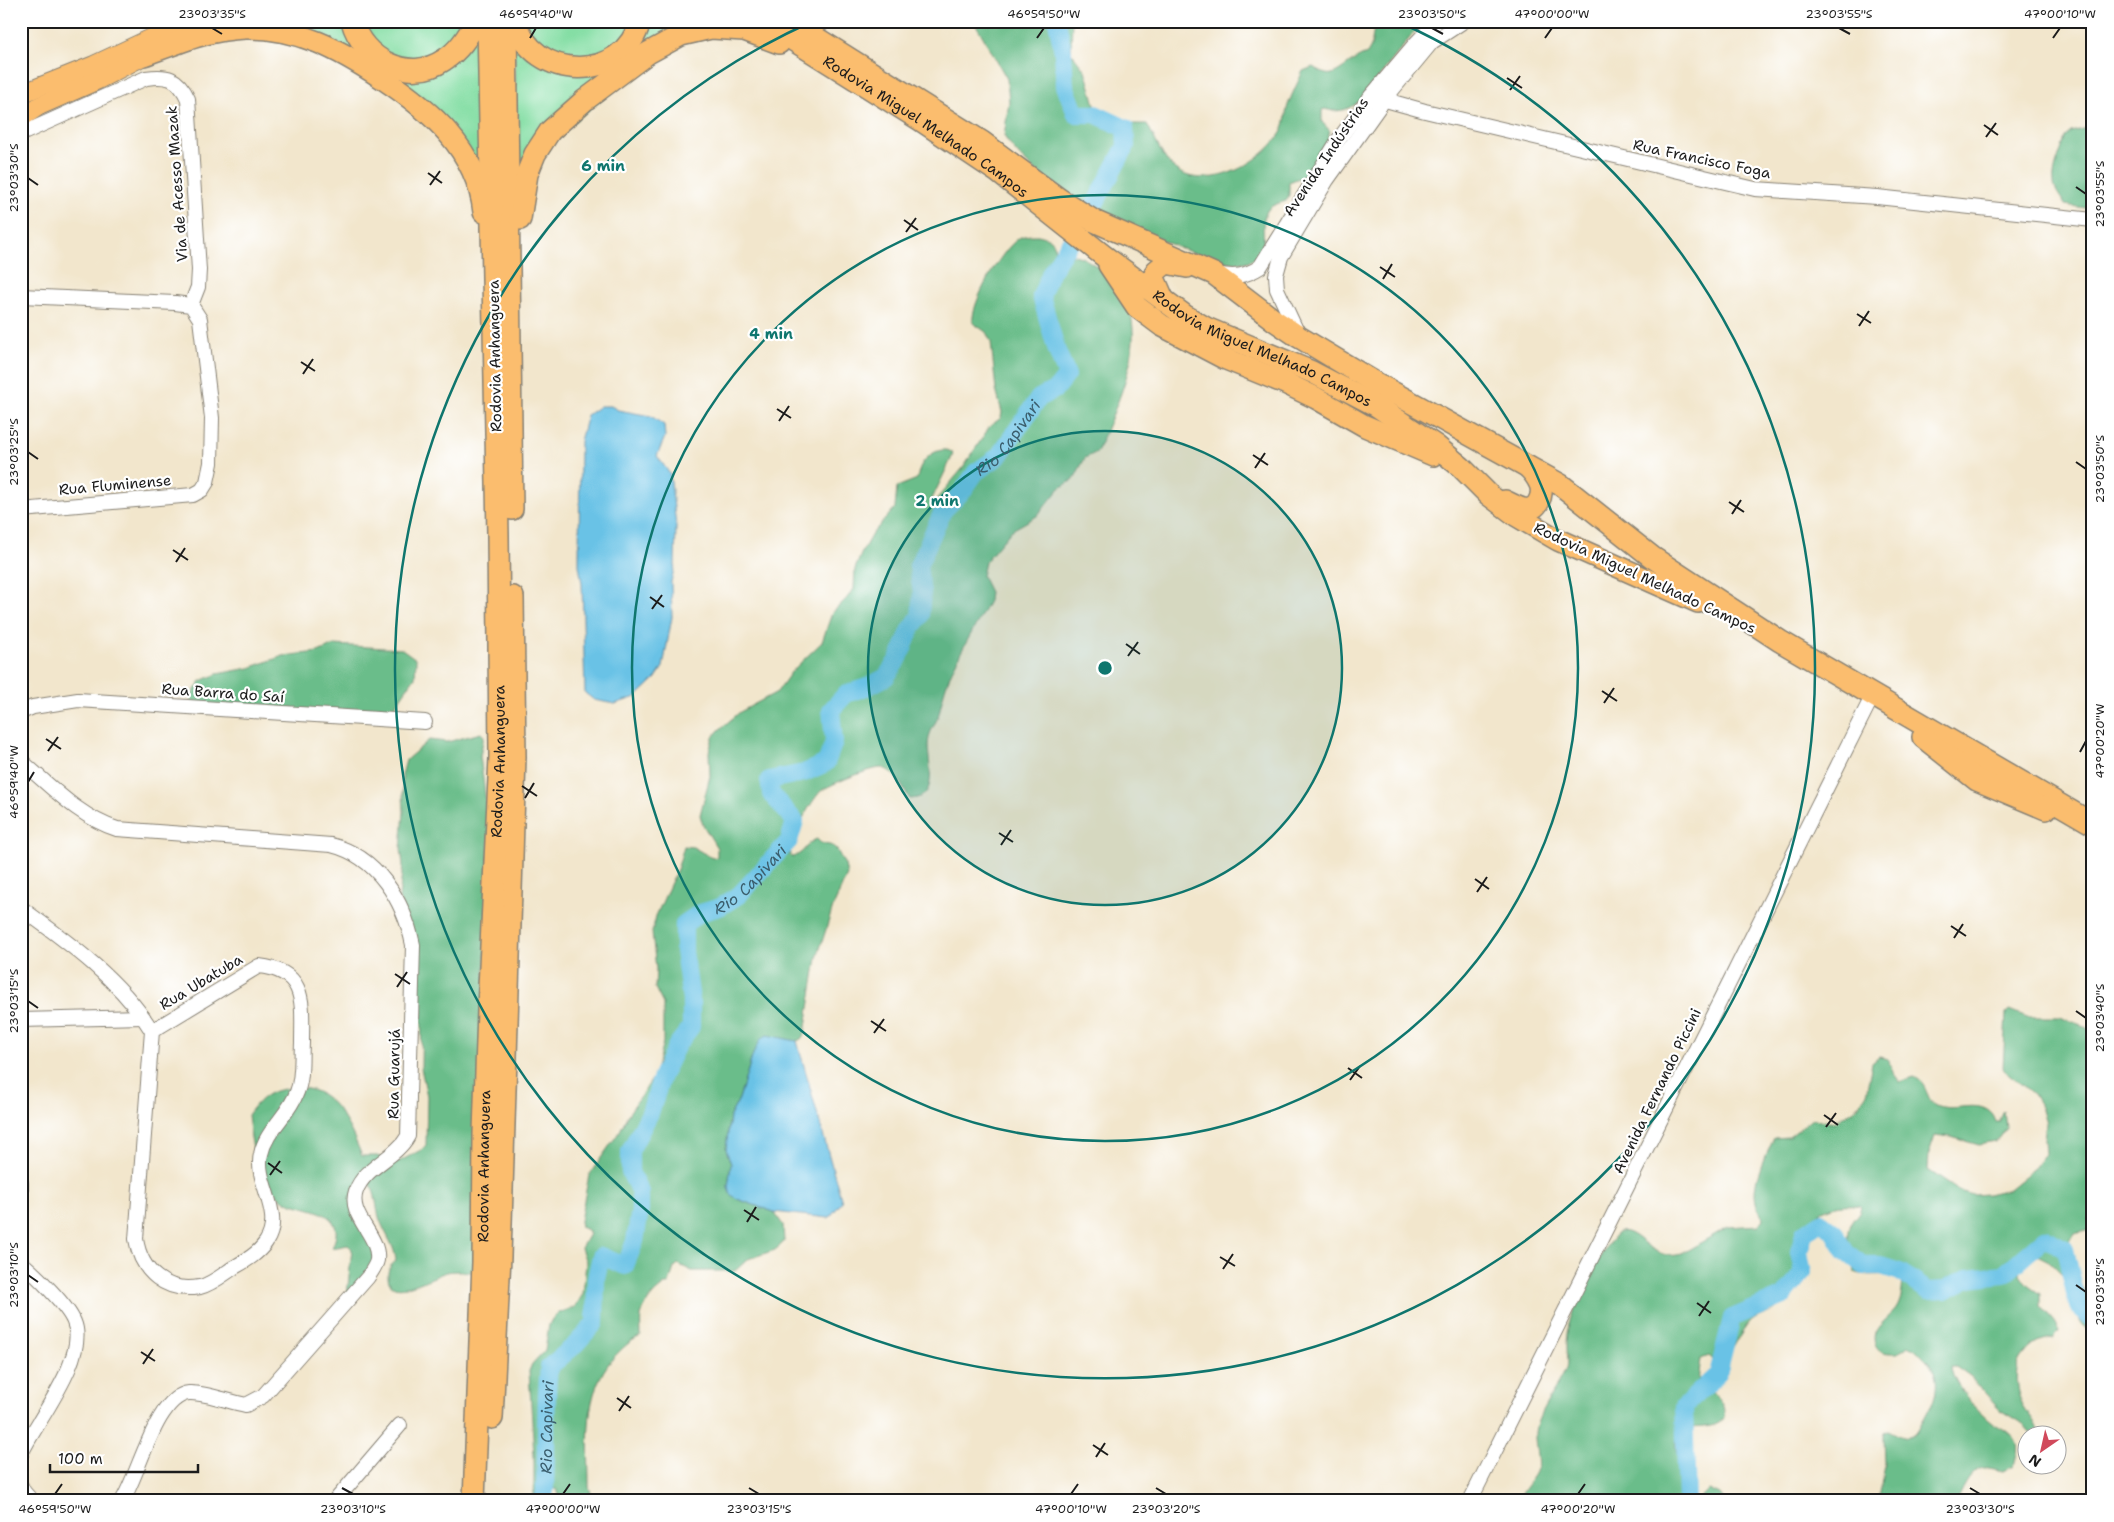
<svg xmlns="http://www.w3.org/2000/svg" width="2114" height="1522" viewBox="0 0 2114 1522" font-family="'Shantell Sans',sans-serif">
<rect width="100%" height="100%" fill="#fff"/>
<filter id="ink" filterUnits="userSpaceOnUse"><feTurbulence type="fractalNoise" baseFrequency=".02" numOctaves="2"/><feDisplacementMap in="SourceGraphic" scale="10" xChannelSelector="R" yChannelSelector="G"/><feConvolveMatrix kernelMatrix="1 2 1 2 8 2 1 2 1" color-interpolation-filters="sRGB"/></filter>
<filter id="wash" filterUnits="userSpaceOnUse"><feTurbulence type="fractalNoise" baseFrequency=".0096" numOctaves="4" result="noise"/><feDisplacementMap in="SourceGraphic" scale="20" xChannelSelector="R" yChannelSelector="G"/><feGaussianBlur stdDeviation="1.12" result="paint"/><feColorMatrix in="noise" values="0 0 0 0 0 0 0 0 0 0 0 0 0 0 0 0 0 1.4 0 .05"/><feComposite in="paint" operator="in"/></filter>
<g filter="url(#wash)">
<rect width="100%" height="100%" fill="#f2e6cc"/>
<g fill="#84dea4" stroke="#507d60">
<polygon points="253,21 347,21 399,74 478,30 483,180 434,109"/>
<polygon points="357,21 468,21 459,39 424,62 386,56"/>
<polygon points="523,21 633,21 623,42 590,63 545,53"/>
<polygon points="645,21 744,21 693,26 519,166 518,165 514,34 581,75"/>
</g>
<g fill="#6bbd8a" stroke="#446c53">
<path d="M974 21H1072L1071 52 1085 70 1096 108 1105 116 1121 124H1147C1155 138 1162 159 1175 169 1207 194 1265 162 1282 131 1286 124 1285 114 1288 105 1292 94 1298 82 1303 71L1313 67C1318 70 1325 76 1332 74 1342 71 1353 58 1367 54L1371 47 1375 21H1423L1364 96C1353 108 1341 114 1325 109L1322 110V122L1330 131 1324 151 1307 175 1289 182V195L1286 201C1280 203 1270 205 1267 211 1256 229 1276 255 1245 262 1206 271 1066 196 1034 170 1022 159 1012 149 1004 136L1009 102 1007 79Z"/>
<path d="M2087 128 2093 129V209L2065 205C2062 199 2055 191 2054 184 2052 168 2062 152 2065 137L2071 132Z"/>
<path d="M1038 235C1062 240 1054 250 1050 269 1070 253 1072 250 1095 265 1165 313 1122 391 1097 452L1085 458 1074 479 1060 488 1037 516 1012 530 985 562 982 576 990 592 989 601C976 626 956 658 947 683 943 694 941 706 938 717 935 724 930 731 929 738 924 756 944 798 910 799 903 789 895 770 882 768 873 767 828 785 821 791 810 802 789 841 790 856L793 857C807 852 805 843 817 839L821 843 833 846 837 850 845 865 847 875 833 907 817 958 805 1033 801 1039 797 1041 767 1036 753 1054 739 1099 730 1116 726 1149 731 1164 728 1187 737 1199 774 1212 783 1225 784 1242 775 1250 748 1259 735 1271H692L678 1264 674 1268 669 1283C656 1289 645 1302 641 1316 640 1322 641 1330 641 1336 629 1341 623 1348 614 1357 582 1393 589 1442 589 1487L592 1496 590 1501H562L557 1490 550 1487 547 1490 546 1501H534V1456L529 1371 532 1364 545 1350 549 1325 552 1319 559 1313 575 1307 583 1294 586 1262 581 1248 589 1234 587 1230 581 1227 580 1221 589 1175 620 1131 627 1116 655 1075 663 1042V1004L655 988 656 969 652 932 656 916 678 867 684 846 693 847 712 858 717 857V848L703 825 700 815 710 776 709 752 713 737 720 729 740 712 777 692 792 671 822 642 832 613 847 598 854 589 855 569 862 552 872 534 895 508 897 487 917 479C918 475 919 468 922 464 928 454 943 445 953 453L952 457 931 501H935L963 468 990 426 1001 418 1002 412 996 390 991 342 986 332 973 323C970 303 1002 249 1019 238 1024 235 1032 235 1038 235Z"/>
<polygon points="334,645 402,649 416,659 415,677 386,719 194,712 191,696 201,681 217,674 249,668 283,656 318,652"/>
<path d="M481 733 484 736 480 756 486 802 490 808 475 1272C466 1272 456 1270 447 1272 436 1274 386 1305 388 1274 388 1268 392 1264 396 1261 395 1246 385 1234 380 1220 375 1208 378 1193 368 1183L359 1188 376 1261 347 1295 352 1249 348 1245 332 1248C334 1243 337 1235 336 1230 333 1206 293 1210 279 1197 274 1192 271 1186 267 1181 253 1158 251 1141 248 1115 259 1099 271 1088 292 1089 297 1089 303 1088 308 1089 337 1094 352 1132 362 1156H378L393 1162 400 1161 421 1150 426 1145 427 1096 421 1068 422 1011 415 974 414 948 399 898 403 865 401 849 404 812 402 775 406 760 429 740 447 742Z"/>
<path d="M2009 1010 2027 1017H2059L2087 1027 2091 1032 2093 1043 2089 1078 2093 1087V1216L2088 1219 2091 1229 2074 1233C2071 1238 2068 1242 2068 1248 2068 1260 2080 1289 2089 1295 2088 1311 2093 1323 2093 1338L2081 1322 2073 1303 2072 1291 2062 1274 2049 1261 2029 1251 2022 1258 2020 1274 2027 1284 2041 1294V1307L2054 1322 2059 1331 2054 1339C2040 1340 2032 1344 2024 1355 2013 1367 2015 1389 2022 1403 2027 1413 2037 1423 2039 1434H2030L2019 1421 2001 1410 1970 1377 1956 1367H1951C1952 1385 1979 1412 1993 1423 2001 1428 2013 1433 2016 1443 2018 1450 2014 1460 2013 1466L2004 1471C1998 1470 1990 1467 1984 1468 1969 1470 1962 1489 1956 1501H1883L1880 1493 1884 1464 1883 1436 1884 1432 1888 1430C1895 1433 1903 1439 1910 1437 1917 1435 1919 1428 1922 1423 1935 1400 1946 1378 1923 1357 1918 1352 1915 1347 1908 1346 1902 1351 1898 1354 1891 1353 1884 1353 1878 1351 1875 1344 1870 1328 1888 1320 1896 1309 1902 1300 1902 1289 1903 1279L1900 1276C1885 1272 1868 1278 1854 1272 1852 1258 1845 1237 1851 1223 1854 1217 1860 1214 1861 1206 1836 1201 1818 1210 1802 1229 1803 1263 1810 1288 1777 1308 1769 1313 1756 1315 1750 1322 1739 1334 1732 1352 1723 1365H1719L1709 1356 1701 1359C1700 1367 1697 1378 1700 1387 1702 1393 1709 1391 1713 1394 1718 1397 1723 1404 1724 1410 1729 1430 1695 1427 1684 1428 1665 1445 1684 1465 1688 1484 1689 1489 1689 1496 1689 1501H1518C1521 1490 1531 1482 1536 1472 1541 1461 1532 1439 1536 1427 1542 1406 1557 1389 1566 1369 1568 1363 1566 1354 1566 1347 1566 1339 1567 1331 1569 1324 1572 1310 1607 1235 1620 1232 1636 1227 1653 1263 1681 1254L1728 1227 1759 1225 1764 1219C1744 1193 1762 1165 1774 1138L1789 1137 1812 1119 1834 1122 1853 1111 1860 1104 1866 1094 1872 1063 1879 1057 1888 1059 1894 1074 1900 1082 1914 1077C1930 1084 1924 1098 1935 1104 1951 1114 1975 1099 1990 1112 1993 1114 1995 1119 1996 1122H1999L2004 1111 2006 1127 1996 1142 1979 1145 1951 1137 1935 1135 1929 1153 1928 1170 1959 1191 1973 1195 1988 1194 2009 1189 2036 1167 2045 1154 2044 1139 2046 1123 2042 1109 2033 1094 2003 1069 2006 1013Z"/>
<polygon points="1709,1489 1720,1494 1725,1501 1701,1501 1702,1496"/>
</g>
<g fill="#69c2e6" stroke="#426f81">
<polygon points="600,406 611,406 618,410 651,416 664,425 665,437 657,456 670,474 676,525 675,565 671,582 672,617 663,667 656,678 636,697 615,704 594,700 585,693 582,584 579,565 580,441 587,415"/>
<polygon points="767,1035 797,1041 842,1202 829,1218 774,1212 737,1199 730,1194 728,1187 731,1164 726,1149 730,1116 739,1099 753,1054 761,1039"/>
</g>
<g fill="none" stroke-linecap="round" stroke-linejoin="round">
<g stroke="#69c2e6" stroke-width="18">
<path id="s1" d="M544 1501C548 1456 544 1412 549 1367L574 1346 595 1323 596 1278 601 1256 625 1266 635 1241 640 1210V1192L630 1172V1151L650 1113 662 1076 677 1045 691 1027V1000L684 951V924L700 913 720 907 739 895 789 841 795 821 771 794 769 780 804 773 826 763 834 742 831 710 846 694 867 687 886 677 899 658 911 629 920 616 922 593 918 566 943 511 962 492 976 472 998 457 1039 398 1056 389 1067 375 1057 351 1041 296 1051 272 1097 200 1126 146 1125 128 1095 114H1076L1065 86 1063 52 1057 21"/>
<polyline points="1687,1501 1684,1406 1718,1374 1732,1318 1784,1296 1803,1272 1799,1253 1804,1233 1821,1222 1835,1233 1846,1252 1864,1266 1881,1266 1900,1272 1928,1291 1945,1290 1968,1278 2004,1274 2045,1238 2065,1249 2078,1306 2093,1319"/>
</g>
</g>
</g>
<g filter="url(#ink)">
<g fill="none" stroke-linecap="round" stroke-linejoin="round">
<g stroke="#878174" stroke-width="16">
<g id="minor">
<polyline points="1371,96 1425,111 1755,189 1877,197 2093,220"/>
<path d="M21 134 146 78C167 75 178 77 188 99L199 270 198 287 191 305"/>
<path d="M1217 274C1234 278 1246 276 1260 267L1339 139 1371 96 1415 44 1437 21"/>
<polyline points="21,296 175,303 191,305 200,319 212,418 211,463 207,482 202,490 193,495 21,510"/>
<polyline points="1298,334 1277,289 1276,275 1281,257 1327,180 1384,100 1432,42 1464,21"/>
<polyline points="21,712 33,707 78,700 425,722"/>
<path d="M21 761C51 786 79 817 117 829L331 845C377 856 404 901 413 945L408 1136C396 1158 364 1167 356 1191 347 1216 380 1235 377 1260 376 1266 371 1272 368 1277L263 1396 246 1405C229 1402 205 1392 189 1393 156 1396 139 1475 122 1501"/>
<path d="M21 908C68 942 122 981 152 1031"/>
<path d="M259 966C308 971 302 1005 302 1043 301 1059 303 1077 297 1092 289 1115 266 1130 261 1154 254 1182 285 1213 266 1242 258 1254 245 1261 233 1268 224 1274 212 1284 200 1287 166 1293 141 1272 136 1239L152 1031Z"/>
<polyline points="21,1020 143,1017"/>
<polyline points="21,1183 21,1197"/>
<path d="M21 1262C35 1274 68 1306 74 1322 89 1357 36 1421 21 1454"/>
<polyline points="21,1486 24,1492 32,1501"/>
<polyline points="335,1501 400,1425"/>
<polyline points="1470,1501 1873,695"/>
</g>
</g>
<g stroke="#878174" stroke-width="20">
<g id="major">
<polyline points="21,94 94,65 188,21"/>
<polyline points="21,118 39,106 98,80 157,49"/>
</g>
</g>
<g stroke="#878174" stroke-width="24">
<g id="highway">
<path d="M352 21C362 59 409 84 444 60 459 51 468 37 476 21"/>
<polyline points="506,21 512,509"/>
<path d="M515 21C533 82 624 84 640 21"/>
<path id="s2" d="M763 21 919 119 998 172 1104 256 1184 315 1206 328 1312 372 1377 406 1436 446 1461 467 1489 495 1517 516 1558 540 1698 602"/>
<polyline points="789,21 982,142 1059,199 1094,221 1214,274 1274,320 1299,337 1374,382 1561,485 1652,557 1780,641 2093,824"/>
<path d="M144 55C177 43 209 29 246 28 298 27 340 50 382 78 430 110 477 149 484 212"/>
<polyline points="520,219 527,174 535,154 550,131 585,100 648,53 681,35 711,28 744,30 779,43"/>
<polyline points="1109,265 1137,307 1161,325 1226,359 1285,383 1316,398 1365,426 1433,455"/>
<polyline points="1164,301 1154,278 1156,271 1166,263 1187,267"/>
<path d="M1505 501C1511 504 1518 508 1524 509 1538 512 1544 494 1540 484 1537 477 1533 472 1528 467"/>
<polyline points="1923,737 1977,780 2046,809"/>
<polyline points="492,1418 500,1257 515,757 513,597"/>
<path id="s3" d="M474 1501 483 1262 484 1134 488 1009 500 757 498 535 488 21"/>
</g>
</g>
<use href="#minor" stroke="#fff" stroke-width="14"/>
<use href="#major" stroke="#fbbd6e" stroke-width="18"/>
<use href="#highway" stroke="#fbbd6e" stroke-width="21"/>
</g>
</g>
<path fill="none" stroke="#1c1c1c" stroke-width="2" d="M212 28 222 34M1432 28 1443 34M1839 28 1850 34M530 38 536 28M1037 38 1044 28M1545 38 1552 28M2053 38 2060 28M1507 78 1522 88M1510 90 1520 76M1984 125 1998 135M1986 137 1996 123M428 173 442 183M28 178 38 185M430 185 440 171M2076 187 2086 194M904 220 918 230M906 232 916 218M1380 267 1395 277M1383 279 1392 264M1857 314 1871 323M1859 326 1869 311M301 362 315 371M303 374 313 359M777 409 791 418M779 421 789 406M28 452 38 459M1253 455 1268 465M2076 462 2086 469M1255 468 1265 453M1729 502 1744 512M1732 514 1741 500M173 550 188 560M176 562 185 548M650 597 664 607M652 609 662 595M1126 644 1140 654M1128 656 1138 642M1602 691 1617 701M1604 703 1614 688M46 739 61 749M48 751 58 737M2080 752 2086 741M28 782 34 772M522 786 537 796M525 798 534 783M999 833 1013 842M1001 845 1011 830M1475 879 1489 889M1477 892 1487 877M1951 926 1966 936M1954 938 1963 924M395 974 410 984M397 987 407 972M28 1001 38 1008M2076 1011 2086 1018M871 1021 886 1031M874 1033 884 1019M1348 1068 1362 1078M1350 1080 1360 1066M1824 1115 1838 1125M1826 1127 1836 1113M268 1163 282 1173M270 1175 280 1161M744 1210 759 1220M747 1222 756 1207M1220 1257 1235 1266M1223 1269 1233 1254M28 1275 38 1282M2076 1285 2086 1292M1697 1303 1711 1313M1699 1316 1709 1301M141 1352 155 1361M143 1364 153 1349M617 1398 631 1408M619 1411 629 1396M1093 1445 1108 1455M1096 1457 1105 1443M342 1488 353 1494M749 1488 759 1494M1156 1488 1166 1494M1970 1488 1980 1494M55 1494 62 1484M563 1494 570 1484M1071 1494 1078 1484M1578 1494 1585 1484"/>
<circle cx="1105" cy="668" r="237" fill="#0f766e" fill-opacity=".12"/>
<g fill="none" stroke="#0f766e" stroke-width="2.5">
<circle cx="1105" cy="668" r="237"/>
<circle cx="1105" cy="668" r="473"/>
<path d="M1399 22A710 710 0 1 1 811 22"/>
</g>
<g text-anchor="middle" stroke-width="4.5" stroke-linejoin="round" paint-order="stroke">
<g font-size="15" fill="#1c1c1c" stroke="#fff">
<text dy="5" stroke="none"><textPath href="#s2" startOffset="194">Rodovia Miguel Melhado Campos</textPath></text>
<text transform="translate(1326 157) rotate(-56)" y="5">Avenida Indústrias</text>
<text transform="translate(1702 159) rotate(12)" y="5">Rua Francisco Foga</text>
<text transform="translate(177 184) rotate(-94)" y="5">Via de Acesso Mazak</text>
<text dy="5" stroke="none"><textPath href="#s2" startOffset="599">Rodovia Miguel Melhado Campos</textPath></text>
<text transform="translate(495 356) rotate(-91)" y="5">Rodovia Anhanguera</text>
<text transform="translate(115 485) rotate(-5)" y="5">Rua Fluminense</text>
<text transform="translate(1645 578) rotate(25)" y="5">Rodovia Miguel Melhado Campos</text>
<text transform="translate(223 693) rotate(4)" y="5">Rua Barra do Saí</text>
<text dy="5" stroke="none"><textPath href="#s3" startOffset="740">Rodovia Anhanguera</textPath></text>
<text transform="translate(201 982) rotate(-31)" y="5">Rua Ubatuba</text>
<text transform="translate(394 1074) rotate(-89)" y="5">Rua Guarujá</text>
<text transform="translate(1657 1091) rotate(-64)" y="5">Avenida Fernando Piccini</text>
<text dy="5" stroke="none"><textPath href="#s3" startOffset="335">Rodovia Anhanguera</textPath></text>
</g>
<g font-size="16" font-style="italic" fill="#3b5e6d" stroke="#fff">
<text dy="6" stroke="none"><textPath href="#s1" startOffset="1321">Rio Capivari</textPath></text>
<text dy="6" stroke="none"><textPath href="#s1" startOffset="735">Rio Capivari</textPath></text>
<text dy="6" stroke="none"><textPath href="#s1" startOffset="74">Rio Capivari</textPath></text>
</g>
</g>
<circle cx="1105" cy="668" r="8" fill="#0f766e" stroke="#fff" stroke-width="2.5"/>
<g font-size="15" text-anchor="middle" font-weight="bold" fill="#0f766e" stroke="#fff" stroke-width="4.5" stroke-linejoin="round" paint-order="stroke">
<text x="603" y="171">6 min</text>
<text x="771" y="339">4 min</text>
<text x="937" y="506">2 min</text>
</g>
<rect width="2114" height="1522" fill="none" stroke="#fff" stroke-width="55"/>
<g transform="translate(2042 1450) rotate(214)"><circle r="24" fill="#ffffff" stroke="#a4a4a4"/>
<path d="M0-4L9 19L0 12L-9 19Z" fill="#d1495b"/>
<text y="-8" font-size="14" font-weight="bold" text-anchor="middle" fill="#1c1c1c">N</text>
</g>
<path d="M50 1464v8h148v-8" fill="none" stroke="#1c1c1c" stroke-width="2.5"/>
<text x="58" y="1464" font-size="15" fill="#1c1c1c" stroke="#ffffff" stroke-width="4" paint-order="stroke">100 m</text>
<rect x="28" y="28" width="2058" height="1466" fill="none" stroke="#1c1c1c" stroke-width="2"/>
<g font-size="12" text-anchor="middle" fill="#1c1c1c">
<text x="212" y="18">23°03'35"S</text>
<text x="536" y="18">46°59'40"W</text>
<text x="1044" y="18">46°59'50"W</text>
<text x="1432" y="18">23°03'50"S</text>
<text x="1552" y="18">47°00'00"W</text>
<text x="1839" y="18">23°03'55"S</text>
<text x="2060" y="18">47°00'10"W</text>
<text transform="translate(14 178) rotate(-90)" y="4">23°03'30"S</text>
<text transform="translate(2100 194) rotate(-90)" y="4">23°03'55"S</text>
<text transform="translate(14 452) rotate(-90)" y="4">23°03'25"S</text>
<text transform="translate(2100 469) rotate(-90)" y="4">23°03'50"S</text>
<text transform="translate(2100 741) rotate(-90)" y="4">47°00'20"W</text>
<text transform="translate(14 782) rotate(-90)" y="4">46°59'40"W</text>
<text transform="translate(14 1001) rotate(-90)" y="4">23°03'15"S</text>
<text transform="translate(2100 1018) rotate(-90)" y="4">23°03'40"S</text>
<text transform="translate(14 1275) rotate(-90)" y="4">23°03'10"S</text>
<text transform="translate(2100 1292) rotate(-90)" y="4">23°03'35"S</text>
<text x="55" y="1513">46°59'50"W</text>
<text x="353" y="1513">23°03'10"S</text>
<text x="563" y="1513">47°00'00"W</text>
<text x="759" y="1513">23°03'15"S</text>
<text x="1071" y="1513">47°00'10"W</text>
<text x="1166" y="1513">23°03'20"S</text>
<text x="1578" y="1513">47°00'20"W</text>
<text x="1980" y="1513">23°03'30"S</text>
</g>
</svg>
